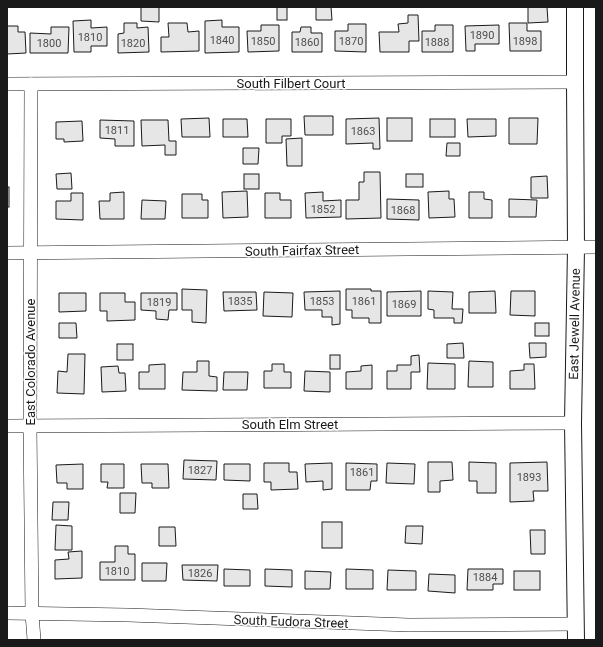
<svg xmlns="http://www.w3.org/2000/svg" width="603" height="647" viewBox="0 0 603 647" font-family="Roboto,sans-serif">
<rect width="100%" height="100%" fill="#fff"/>
<g fill="#e6e6e6" stroke="#1a1a1a">
<polygon points="141,7 159,7 159,22 141,21"/>
<rect x="277" y="7" width="10" height="13"/>
<polygon points="316,7 331,7 332,20 316,20"/>
<polygon points="528,7 547,7 548,22 528,23"/>
<polygon points="408,15 418,15 419,41 409,41 409,52 380,52 379,32 399,32 398,24 408,23"/>
<polygon points="91,20 91,28 107,27 107,46 91,46 91,52 74,52 73,21"/>
<polygon points="222,20 222,27 239,27 239,52 205,53 205,21"/>
<polygon points="124,23 137,23 137,28 148,27 149,52 118,53 118,34 124,33"/>
<polygon points="168,23 187,23 188,32 199,31 199,51 161,52 161,37 169,37"/>
<polygon points="509,23 527,23 527,31 541,31 541,51 510,51"/>
<polygon points="348,24 366,24 366,52 335,51 335,31 348,31"/>
<polygon points="261,25 279,25 279,51 248,52 247,31 261,31"/>
<polygon points="435,25 453,25 453,52 422,52 422,31 435,31"/>
<polygon points="499,25 499,44 475,44 475,51 466,51 465,26"/>
<polygon points="7,26 18,26 18,32 25,32 26,53 7,54"/>
<polygon points="51,27 69,27 68,53 30,53 30,33 51,34"/>
<polygon points="301,27 311,27 311,33 322,33 322,52 292,52 292,32 300,32"/>
<polygon points="304,116 333,116 333,135 305,135"/>
<polygon points="209,118 210,137 182,137 181,119"/>
<polygon points="379,118 380,149 373,149 373,143 346,144 346,119"/>
<rect x="387" y="118" width="25" height="23"/>
<polygon points="509,118 538,118 537,144 509,144"/>
<polygon points="223,119 247,119 248,137 223,137"/>
<polygon points="266,119 291,119 291,136 282,136 282,143 266,143"/>
<rect x="430" y="119" width="25" height="18"/>
<polygon points="467,119 496,119 496,136 468,137"/>
<polygon points="100,120 134,121 134,146 115,146 115,139 100,138"/>
<polygon points="141,120 168,120 169,141 176,141 176,155 165,155 165,145 142,146"/>
<polygon points="82,121 83,141 64,142 64,139 56,139 56,122"/>
<polygon points="302,138 302,166 287,166 286,139"/>
<polygon points="447,143 460,143 460,156 446,156"/>
<polygon points="243,148 259,148 258,164 243,164"/>
<polygon points="364,172 380,172 381,218 346,219 346,200 359,200 359,182 364,182"/>
<polygon points="71,173 72,189 57,189 56,174"/>
<rect x="244" y="174" width="15" height="15"/>
<rect x="406" y="174" width="17" height="13"/>
<polygon points="547,176 548,198 531,198 531,177"/>
<rect x="7" y="187" width="2" height="20"/>
<polygon points="247,191 248,217 223,218 222,192"/>
<polygon points="449,191 449,199 454,199 455,217 429,218 428,192"/>
<polygon points="124,192 124,219 100,219 99,201 110,201 110,193"/>
<polygon points="323,192 323,201 341,200 341,217 306,218 305,193"/>
<polygon points="469,192 484,192 484,199 492,200 492,218 469,218"/>
<polygon points="71,193 83,193 83,220 56,219 56,201 71,201"/>
<polygon points="265,193 280,193 280,200 291,200 291,218 265,218"/>
<polygon points="182,194 202,194 202,200 208,200 208,218 182,218"/>
<polygon points="387,199 419,200 419,220 387,219"/>
<polygon points="509,199 537,200 536,217 509,217"/>
<polygon points="142,200 166,201 165,219 141,219"/>
<polygon points="182,289 207,290 206,323 192,322 192,310 182,310"/>
<polygon points="346,289 371,289 371,291 381,291 381,323 369,323 369,318 352,318 352,310 346,310"/>
<polygon points="340,291 340,324 332,325 332,317 322,317 322,310 305,310 304,292"/>
<polygon points="421,291 421,316 387,316 387,292"/>
<polygon points="428,291 453,292 452,309 463,309 462,323 454,323 454,318 434,318 434,310 428,309"/>
<polygon points="495,291 496,313 469,313 469,292"/>
<polygon points="511,291 535,291 535,316 510,315"/>
<polygon points="223,292 256,292 257,310 224,311"/>
<polygon points="264,292 293,293 292,317 263,316"/>
<polygon points="59,293 86,293 86,311 59,312"/>
<polygon points="100,293 125,293 125,302 135,302 135,320 107,321 107,311 100,311"/>
<polygon points="141,293 177,293 177,310 169,310 168,320 156,319 156,311 141,310"/>
<polygon points="59,323 76,323 77,338 59,338"/>
<rect x="535" y="323" width="14" height="13"/>
<polygon points="463,343 464,358 447,358 447,344"/>
<polygon points="529,343 546,343 546,357 530,358"/>
<rect x="117" y="344" width="16" height="16"/>
<polygon points="68,354 85,354 84,394 57,393 58,371 67,372"/>
<rect x="330" y="355" width="10" height="14"/>
<polygon points="419,355 420,372 411,372 411,389 387,389 387,371 397,371 397,365 411,365 411,356"/>
<polygon points="197,361 209,361 209,376 217,377 217,391 182,390 183,372 197,372"/>
<polygon points="469,361 493,362 493,387 468,387"/>
<polygon points="428,363 455,364 455,389 427,389"/>
<polygon points="165,364 165,389 139,389 139,372 149,372 149,365"/>
<polygon points="272,364 284,364 284,372 291,372 291,388 264,388 264,371 272,371"/>
<polygon points="524,364 534,364 535,389 510,389 510,371 524,370"/>
<polygon points="372,365 372,389 346,389 346,372 361,371 361,366"/>
<polygon points="118,366 119,373 125,373 126,391 102,392 101,367"/>
<polygon points="305,371 330,372 330,392 304,391"/>
<polygon points="224,372 248,372 247,390 223,390"/>
<polygon points="184,460 217,461 216,480 183,479"/>
<polygon points="428,462 452,462 453,480 440,481 440,492 428,492"/>
<polygon points="469,462 496,463 496,493 477,493 477,481 469,481"/>
<polygon points="547,462 548,491 533,491 534,501 510,502 510,463"/>
<polygon points="264,463 289,463 289,472 297,472 298,489 271,490 271,482 264,482"/>
<polygon points="332,463 332,489 323,490 323,481 306,482 305,464"/>
<polygon points="346,463 377,464 377,481 371,481 370,490 346,490"/>
<polygon points="387,463 415,464 414,484 386,483"/>
<polygon points="83,464 83,489 67,489 67,483 57,483 56,465"/>
<polygon points="101,464 124,464 124,488 107,488 108,482 101,482"/>
<polygon points="141,464 168,464 169,488 152,488 152,483 142,483"/>
<polygon points="224,464 250,464 250,481 224,480"/>
<polygon points="120,493 136,493 135,513 120,513"/>
<polygon points="243,494 257,494 258,509 243,509"/>
<polygon points="53,502 69,502 68,520 52,520"/>
<rect x="322" y="522" width="20" height="26"/>
<polygon points="56,525 72,526 72,550 55,550"/>
<polygon points="406,526 423,526 422,544 405,543"/>
<polygon points="159,527 175,527 176,546 159,546"/>
<polygon points="530,530 545,530 545,554 531,554"/>
<polygon points="115,546 128,546 128,554 135,554 135,580 100,580 100,562 115,562"/>
<polygon points="82,551 82,578 55,579 55,560 69,559 68,552"/>
<polygon points="142,563 167,563 166,581 142,581"/>
<polygon points="182,565 218,565 217,581 183,580"/>
<polygon points="224,569 250,570 250,586 224,586"/>
<polygon points="265,569 292,570 292,587 265,586"/>
<polygon points="346,569 373,570 373,589 346,589"/>
<polygon points="468,569 503,569 503,584 493,584 493,590 467,590"/>
<polygon points="388,570 416,571 416,590 387,590"/>
<polygon points="305,571 331,572 330,589 305,589"/>
<rect x="514" y="571" width="26" height="19"/>
<polygon points="429,574 455,575 455,593 428,591"/>
</g>
<g fill="none" stroke-linecap="round" stroke-linejoin="round">
<g stroke="#1a1a1a" stroke-width="14">
<g id="minor">
<polyline points="7,84 575,82"/>
<polyline points="31,84 30,426 32,613 34,640"/>
<polyline points="7,253 596,247"/>
<polyline points="7,426 573,423"/>
<polyline points="7,613 128,615 409,625 576,624"/>
</g>
</g>
<g stroke="#1a1a1a" stroke-width="18">
<polyline id="tertiary" points="575,7 575,82 576,248 573,423 576,640"/>
</g>
<use href="#minor" stroke="#fff" stroke-width="13"/>
<use href="#tertiary" stroke="#fff" stroke-width="16"/>
</g>
<g text-anchor="middle" stroke-width="3" stroke-linejoin="round" paint-order="stroke">
<g font-size="11" fill="#4d4d4d">
<text x="482" y="39">1890</text>
<text x="90" y="41">1810</text>
<text x="222" y="44">1840</text>
<text x="263" y="45">1850</text>
<text x="351" y="45">1870</text>
<text x="525" y="45">1898</text>
<text x="307" y="46">1860</text>
<text x="437" y="46">1888</text>
<text x="49" y="47">1800</text>
<text x="133" y="47">1820</text>
<text x="117" y="134">1811</text>
<text x="363" y="135">1863</text>
<text x="323" y="213">1852</text>
<text x="403" y="214">1868</text>
<text x="240" y="305">1835</text>
<text x="322" y="305">1853</text>
<text x="364" y="305">1861</text>
<text x="159" y="306">1819</text>
<text x="404" y="308">1869</text>
<text x="200" y="474">1827</text>
<text x="362" y="476">1861</text>
<text x="529" y="481">1893</text>
<text x="117" y="575">1810</text>
<text x="200" y="577">1826</text>
<text x="485" y="581">1884</text>
</g>
<g font-size="13" fill="#1a1a1a" stroke="#fff">
<text x="291" y="88">South Filbert Court</text>
<text transform="translate(302 250) rotate(-1)" y="5">South Fairfax Street</text>
<text transform="translate(574 324) rotate(-89)" y="5">East Jewell Avenue</text>
<text transform="translate(30 362) rotate(-90)" y="5">East Colorado Avenue</text>
<text x="290" y="429">South Elm Street</text>
<text transform="translate(291 621) rotate(2)" y="5">South Eudora Street</text>
</g>
</g>
<rect width="603" height="647" fill="none" stroke="#1a1a1a" stroke-width="16"/>
</svg>
